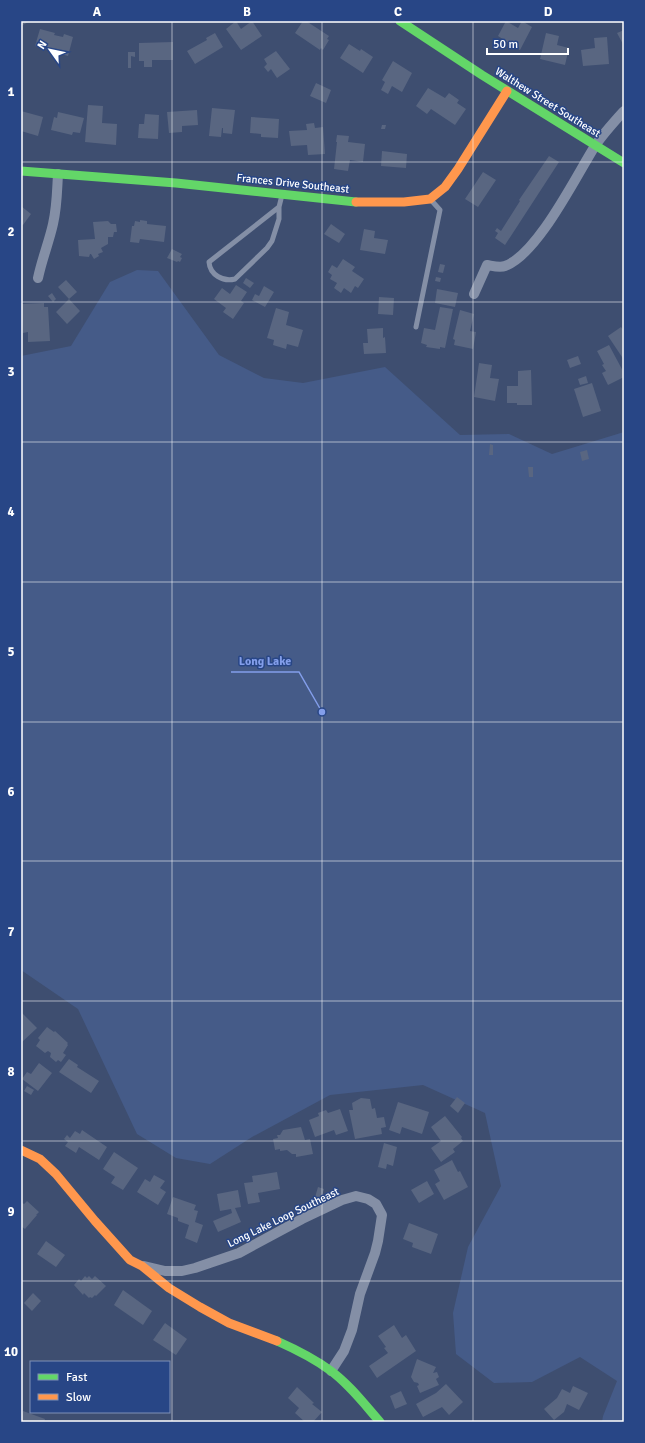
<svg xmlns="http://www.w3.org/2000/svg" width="645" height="1443" viewBox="0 0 645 1443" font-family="Signika,sans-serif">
<rect width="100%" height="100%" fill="#3e4e70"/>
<polygon fill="#455b88" points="137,270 158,271 219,355 264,378 303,383 385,367 460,435 509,434 552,454 624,432 624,1422 602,1422 603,1416 617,1381 580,1357 532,1382 494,1383 456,1354 453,1313 468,1247 501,1186 485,1113 423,1085 330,1095 252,1137 210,1164 176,1158 137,1134 78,1009 21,970 21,356 71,346 110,282"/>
<g fill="#596681">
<polygon points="21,21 30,21 21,26"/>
<polygon points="236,21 241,29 252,21 262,36 241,50 226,29"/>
<polygon points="303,21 306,21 329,36 327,39 329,40 323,50 321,48 320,50 295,33"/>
<polygon points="506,21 518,28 522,21 532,27 520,50 498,36"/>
<polygon points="40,29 55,33 54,35 63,37 64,34 73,37 68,56 35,46"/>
<polygon points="624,30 624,46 617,33"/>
<polygon points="215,33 223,47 195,64 187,51 207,40 206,38"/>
<polygon points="546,33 559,36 557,45 569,48 565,65 540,59"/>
<polygon points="607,37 609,64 583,66 581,50 595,48 594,38"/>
<polygon points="173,42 173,60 152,60 152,67 144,67 144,61 139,61 139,43"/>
<polygon points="349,44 360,51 361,49 373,57 363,73 340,58"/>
<polygon points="276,51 290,69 277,78 271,69 268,72 264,67 267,64 264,59"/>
<polygon points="128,52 135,52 135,57 131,56 131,68 128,68"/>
<polygon points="393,61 412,73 402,92 392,86 388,94 381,90 385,82 382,80"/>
<polygon points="316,83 331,90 326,103 310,96"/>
<polygon points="428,88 445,98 449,93 459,100 457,103 466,109 455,125 431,109 427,114 416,106"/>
<polygon points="88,105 103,106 102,123 117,124 116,145 85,142"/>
<polygon points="212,108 235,110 232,134 223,133 223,128 222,128 221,137 209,136"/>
<polygon points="197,110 198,125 182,126 182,132 169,133 167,112"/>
<polygon points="21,111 43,117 38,136 21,131"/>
<polygon points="58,112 84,118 80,133 73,132 72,135 51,130 54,117 57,118"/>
<polygon points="145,114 159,115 158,139 138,138 139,124 144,124"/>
<polygon points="251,117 279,119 278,138 261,137 261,134 250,133"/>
<polygon points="314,123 315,128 323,127 325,154 308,155 307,145 291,146 289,131 307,130 306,124"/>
<polygon points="382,125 386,125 385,129 381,129"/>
<polygon points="337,135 349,136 348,142 365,144 363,162 350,160 348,171 334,169 337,142 336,142"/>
<polygon points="382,151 407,154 406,168 381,166"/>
<polygon points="549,156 559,162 505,245 495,238 498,233 495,231 497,228 501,231 520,201 519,200"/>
<polygon points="483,172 496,180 478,207 465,199"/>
<polygon points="21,206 31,214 23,225 21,224"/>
<polygon points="140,220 147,221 147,224 166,226 164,242 140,239 139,243 130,242 132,226 134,226 135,221 140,222"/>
<polygon points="108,221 111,224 116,224 117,232 114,232 113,237 108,237 108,244 101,248 103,252 98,254 99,256 94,259 91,254 90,254 89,257 79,256 78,240 95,239 93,222"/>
<polygon points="331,224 345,234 339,243 324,234"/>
<polygon points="364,229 375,231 374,238 388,240 385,254 360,250"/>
<polygon points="172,249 182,254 180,257 182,258 180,262 178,261 177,262 167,258"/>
<polygon points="343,259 355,267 352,271 364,279 358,288 355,286 351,293 344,288 341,293 334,288 337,283 330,279 332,275 328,272 332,265 337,268"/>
<polygon points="440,264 445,265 443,273 438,272"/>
<polygon points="436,277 441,278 440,282 435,281"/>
<polygon points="246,278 254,283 250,288 243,283"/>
<polygon points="66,280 77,292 69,299 80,311 67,324 56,312 69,299 58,287"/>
<polygon points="236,285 247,292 241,301 244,303 233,319 223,312 226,308 214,299 222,288 230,294"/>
<polygon points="264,286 274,292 265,307 252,300 255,294 259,296"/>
<polygon points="437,289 458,293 455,307 435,303"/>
<polygon points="52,293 56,299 53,302 48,296"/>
<polygon points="379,297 394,298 393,315 378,314"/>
<polygon points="44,303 44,307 48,307 50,341 28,342 28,332 23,333 21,304"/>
<polygon points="440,307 453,309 445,348 440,347 440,349 426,347 427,345 421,343 424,328 435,330"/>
<polygon points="276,308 289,312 286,325 303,330 298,347 287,344 286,349 273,345 274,340 267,338"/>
<polygon points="460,310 474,314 470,331 476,332 473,349 454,345 455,340 453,339"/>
<polygon points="621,327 624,331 624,360 608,336"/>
<polygon points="383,328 383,338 385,337 386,353 364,354 363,343 368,343 367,329"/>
<polygon points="609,345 624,373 624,377 608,385 602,373 606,371 602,365 604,364 597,351"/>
<polygon points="578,356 581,364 570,368 567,360"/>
<polygon points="479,363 492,365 490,378 499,379 495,401 474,397"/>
<polygon points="531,370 532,405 517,405 517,403 507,403 507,386 518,386 518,371"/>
<polygon points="586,376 588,383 580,385 578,379"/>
<polygon points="592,383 601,411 583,417 574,389"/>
<polygon points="490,444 493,445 493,455 489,455"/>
<polygon points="587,450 589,459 582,461 580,452"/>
<polygon points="528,467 533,467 533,477 529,477"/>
<polygon points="21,1012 37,1028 21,1043"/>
<polygon points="47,1027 54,1032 55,1031 68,1043 67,1044 68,1045 63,1053 66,1055 61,1062 58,1060 56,1062 50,1057 51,1053 48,1051 45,1053 36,1046 40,1040 38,1038"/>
<polygon points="69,1059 78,1065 77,1067 99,1081 91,1093 59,1072"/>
<polygon points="39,1063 52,1073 38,1091 22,1079 27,1072 31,1074"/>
<polygon points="27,1086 34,1090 31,1095 24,1091"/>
<polygon points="457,1097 465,1103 458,1113 450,1106"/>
<polygon points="361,1098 370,1099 372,1109 375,1108 377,1118 384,1117 386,1127 381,1128 382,1134 355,1139 349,1110 353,1110 352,1103"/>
<polygon points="398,1102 429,1112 422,1134 402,1127 400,1134 389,1130"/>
<polygon points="340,1109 348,1131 336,1135 334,1130 315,1137 309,1120 319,1116 318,1113 326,1110 328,1113"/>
<polygon points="445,1116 462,1137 461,1138 463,1141 453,1149 455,1152 441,1162 431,1148 441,1141 431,1127"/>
<polygon points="301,1127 305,1140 310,1139 313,1154 296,1157 296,1154 292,1154 287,1150 280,1151 280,1149 275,1150 273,1139 278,1138 277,1135 280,1135 283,1130"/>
<polygon points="82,1130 107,1147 99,1160 79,1147 76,1153 65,1146 68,1142 64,1139 67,1135 70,1138 75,1131 80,1134"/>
<polygon points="384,1143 397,1147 393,1166 387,1164 386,1169 378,1167"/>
<polygon points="114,1152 138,1168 123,1190 111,1183 115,1177 103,1169"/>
<polygon points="452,1160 458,1172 460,1171 468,1187 444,1200 435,1184 440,1181 434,1170"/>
<polygon points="277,1172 280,1189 258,1193 260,1202 248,1204 244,1183 253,1182 252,1176"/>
<polygon points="154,1175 165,1181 160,1188 166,1192 158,1205 137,1192 145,1179 150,1182"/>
<polygon points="427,1181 434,1194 419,1203 411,1190"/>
<polygon points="318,1187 324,1189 320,1203 314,1201"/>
<polygon points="238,1190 241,1207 235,1208 241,1222 218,1232 213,1221 232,1213 231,1209 220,1211 217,1194"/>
<polygon points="173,1197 196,1205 194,1210 198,1211 195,1222 203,1225 197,1243 185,1238 189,1225 178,1221 178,1218 167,1214"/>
<polygon points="27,1201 39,1212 36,1215 37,1215 25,1229 21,1226 21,1202 24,1204"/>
<polygon points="409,1223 438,1234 431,1254 412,1247 413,1243 403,1239"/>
<polygon points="46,1241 65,1255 56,1267 37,1254"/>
<polygon points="85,1276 87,1278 89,1276 92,1279 95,1276 106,1286 96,1296 95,1295 92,1298 90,1297 89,1298 84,1293 83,1295 74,1285 79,1279 81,1281"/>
<polygon points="123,1290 152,1311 143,1325 114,1305"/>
<polygon points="33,1293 41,1301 32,1311 24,1303"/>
<polygon points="165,1323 187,1339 176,1355 153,1340"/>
<polygon points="394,1325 402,1338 406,1335 416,1351 377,1378 369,1366 388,1353 384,1348 386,1347 378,1336"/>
<polygon points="417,1359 436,1367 433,1373 437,1372 439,1377 436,1379 439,1385 420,1393 417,1386 419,1385 418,1383 414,1382 411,1377"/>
<polygon points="446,1384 463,1402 449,1415 442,1407 423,1417 416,1404 436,1393"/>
<polygon points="573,1386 588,1393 579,1410 567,1404 564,1412 554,1420 544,1409 557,1398 562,1389 570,1393"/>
<polygon points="297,1387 314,1403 312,1404 322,1412 313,1422 305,1422 295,1413 299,1408 288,1398"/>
<polygon points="401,1391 407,1404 395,1409 390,1396"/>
<polygon points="23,1411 45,1419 44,1422 21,1422"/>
</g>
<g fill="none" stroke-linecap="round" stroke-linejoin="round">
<g stroke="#848fa6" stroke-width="5">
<path d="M279 207 209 262C210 275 223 282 235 279L267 248 272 241 279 219V207L282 195"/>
<polyline points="416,327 440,210 431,200"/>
</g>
<g stroke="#848fa6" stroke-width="10">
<path d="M38 278C42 259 49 242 53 224 57 207 57 191 58 174"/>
<path d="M474 294 487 265C493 266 500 268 505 266 538 254 576 176 595 146 603 134 614 122 624 111"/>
<polyline points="144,1266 165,1271 182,1271 195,1268 239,1253 302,1219 342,1200 356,1196 368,1199 376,1204 382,1215 378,1241 375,1253 360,1294 352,1330 344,1351 331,1371"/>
</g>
<g stroke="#63d668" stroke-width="9">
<polyline points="400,21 482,75 624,163"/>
<polyline points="21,171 176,183 356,202"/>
<path d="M277 1341C295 1349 315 1359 331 1371 350 1385 365 1405 380 1422"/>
</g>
<g stroke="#ff974d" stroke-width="9">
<polyline points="356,202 404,202 430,199 445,187 458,169 507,91"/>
<polyline points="21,1150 40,1159 56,1174 95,1221 130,1260 142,1266 169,1288 200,1307 229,1323 277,1341"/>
</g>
</g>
<path fill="none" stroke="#fff" stroke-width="1" stroke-opacity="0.55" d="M172 21V1422M322 21V1422M473 21V1422M21 162H624M21 302H624M21 442H624M21 582H624M21 722H624M21 861H624M21 1001H624M21 1141H624M21 1281H624"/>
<g text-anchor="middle" stroke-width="3" stroke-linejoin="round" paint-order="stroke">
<g font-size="11" fill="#fff" stroke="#284686">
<text transform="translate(548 102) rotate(32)" y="4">Walthew Street Southeast</text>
<text transform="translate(293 183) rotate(6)" y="4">Frances Drive Southeast</text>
<text transform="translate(283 1217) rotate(-26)" y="4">Long Lake Loop Southeast</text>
</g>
</g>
<path fill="none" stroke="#839eea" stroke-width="1.5" d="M322 712L299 672H231"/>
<circle fill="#839eea" stroke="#284686" stroke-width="1.5" cx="322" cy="712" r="4"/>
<g font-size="12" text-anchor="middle" font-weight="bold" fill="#839eea" stroke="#284686" stroke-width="3" stroke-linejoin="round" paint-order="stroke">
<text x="265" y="665">Long Lake</text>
</g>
<rect width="645" height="1443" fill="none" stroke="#284686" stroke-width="44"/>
<rect x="30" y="1361" width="140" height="52" fill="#284686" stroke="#7e90b6"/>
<rect x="38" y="1374" width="20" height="6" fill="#63d668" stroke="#7e90b6"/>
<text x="66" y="1381" font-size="12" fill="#ffffff">Fast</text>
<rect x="38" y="1394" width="20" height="6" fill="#ff974d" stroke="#7e90b6"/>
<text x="66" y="1401" font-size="12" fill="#ffffff">Slow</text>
<g transform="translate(50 50) rotate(303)" stroke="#284686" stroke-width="3" paint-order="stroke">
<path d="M0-3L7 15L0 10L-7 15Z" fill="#ffffff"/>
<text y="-6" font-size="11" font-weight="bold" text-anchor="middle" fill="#ffffff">N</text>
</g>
<path d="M487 48v6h81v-6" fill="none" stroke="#ffffff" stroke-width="2"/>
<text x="493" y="48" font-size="12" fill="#ffffff" stroke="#284686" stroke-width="3" paint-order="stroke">50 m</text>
<rect x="22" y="22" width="601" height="1399" fill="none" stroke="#fff" stroke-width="1.5"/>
<g font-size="13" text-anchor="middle" font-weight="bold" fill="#fff">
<text x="97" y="16">A</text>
<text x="247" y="16">B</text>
<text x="398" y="16">C</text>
<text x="548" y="16">D</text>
<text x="11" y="96">1</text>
<text x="11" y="236">2</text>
<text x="11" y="376">3</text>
<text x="11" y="516">4</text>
<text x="11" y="656">5</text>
<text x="11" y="796">6</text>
<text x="11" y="936">7</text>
<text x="11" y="1076">8</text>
<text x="11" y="1216">9</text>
<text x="11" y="1356">10</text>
</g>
</svg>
